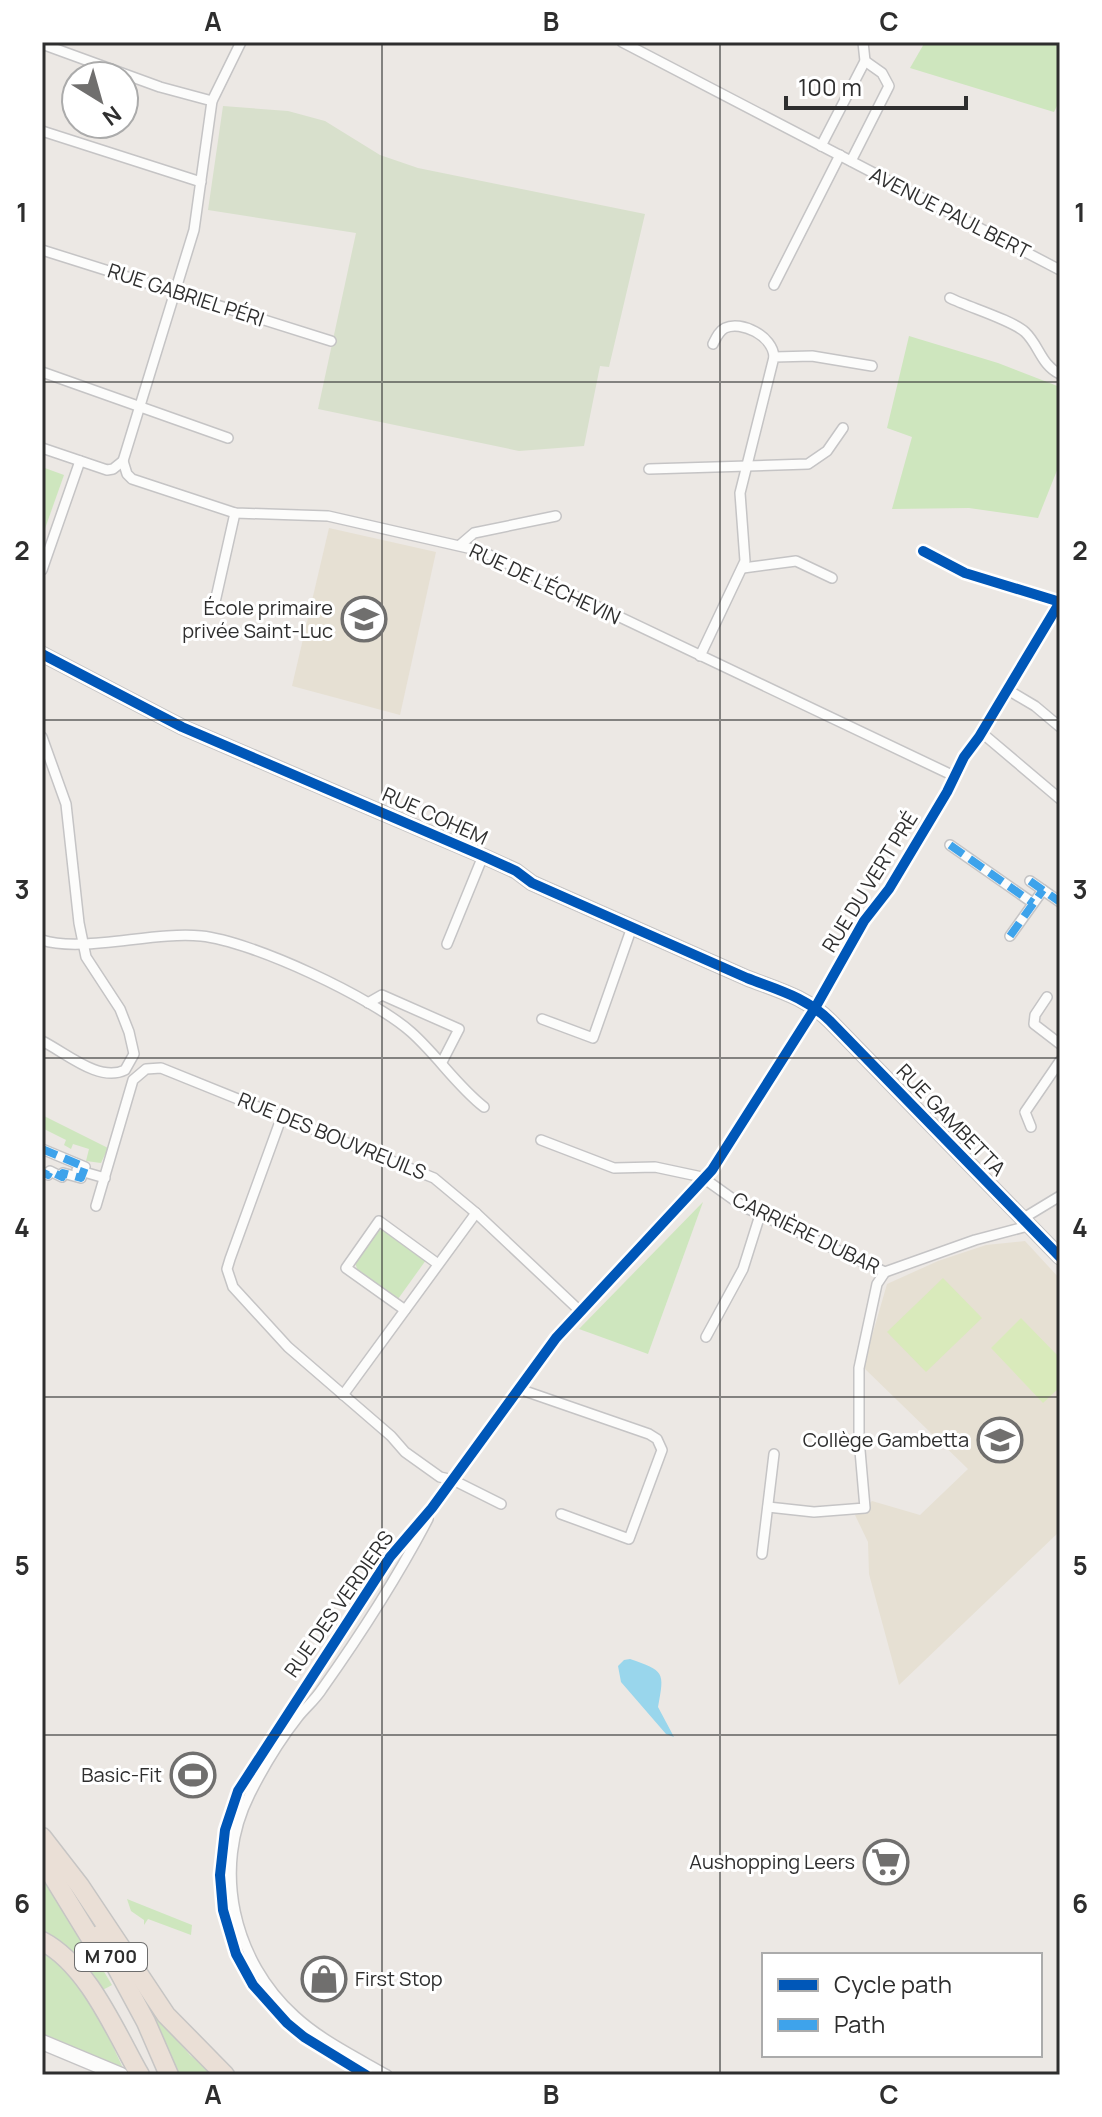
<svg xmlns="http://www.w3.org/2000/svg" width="1102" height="2117" viewBox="0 0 1102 2117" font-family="Manrope,sans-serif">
<rect width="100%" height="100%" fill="#ece8e4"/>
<g fill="#e6e0d3">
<polygon points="329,528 436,552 400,715 292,686"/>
<polygon points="1025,1241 1060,1279 1060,1531 899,1685 869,1574 868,1542 855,1515 872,1501 920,1515 968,1469 863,1367 887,1284 938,1261 986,1245"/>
</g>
<g fill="#cee6be">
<polygon points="925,42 1060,42 1060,100 1054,112 910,68"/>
<polygon points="909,336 998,363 1060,387 1060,463 1038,518 969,508 892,509 912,437 887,428"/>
<polygon points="42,467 64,475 42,537"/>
<polygon points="42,1115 108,1148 101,1163 86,1161 89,1149 73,1144 71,1149 64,1145 66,1140 42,1128"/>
<polygon points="703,1202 648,1354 579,1329"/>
<polygon points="385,1229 426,1260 398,1299 357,1269 355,1262 377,1231"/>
<polygon points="42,1868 112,1985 99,1992 42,1935"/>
<polygon points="127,1899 192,1925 191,1935 148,1919 144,1925 144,1920 131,1911"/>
<path d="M42 1948C84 1976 102 2024 123 2068L42 2036Z"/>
<polygon points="157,2016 190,2055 216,2075 178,2075 154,2020"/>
</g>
<polygon fill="#d8e0cc" points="223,106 288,111 325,121 380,155 418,168 645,214 609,367 600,366 584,446 519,451 318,409 356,233 208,210"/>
<g fill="#d9eabb">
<polygon points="943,1278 982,1318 926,1372 887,1332"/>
<polygon points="1021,1318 1060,1358 1060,1387 1043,1403 991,1348"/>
</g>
<path fill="#99d6ec" d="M630 1659C664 1671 665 1671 658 1707L674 1737 666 1734 621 1682 618 1666 624 1660Z"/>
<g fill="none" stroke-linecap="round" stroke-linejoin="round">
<g stroke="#c5c4c5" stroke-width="12">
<g id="street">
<polyline points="622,42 1060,270"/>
<polyline points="42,44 160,87 212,101"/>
<polyline points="42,131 201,182"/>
<polyline points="821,146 865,61 863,42"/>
<polyline points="851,161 889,86 882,73 865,61"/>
<polyline points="42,250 331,341"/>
<polyline points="774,285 840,155"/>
<path d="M950 298C968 307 1012 320 1025 332 1039 345 1041 365 1060 374"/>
<path d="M713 344C716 338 719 331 725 328 741 320 773 336 774 357"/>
<polyline points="42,372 228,438"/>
<polyline points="42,448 107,470 113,469 123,461"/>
<polyline points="123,461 127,474 132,479 235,513 328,516 481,551 954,776"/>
<polyline points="123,461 194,230 212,101 241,42"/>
<polyline points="649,469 808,464 827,451 843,428"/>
<polyline points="460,545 474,533 556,516"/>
<polyline points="743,568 796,561 832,578"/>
<polyline points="42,570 80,461"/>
<polyline points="213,611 235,513"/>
<polyline points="700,656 745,561 740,493 774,357 812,356 872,366"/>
<polyline points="1008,690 1035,706 1060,727"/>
<polyline points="982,733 1060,799"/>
<path d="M42 737 66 804 79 923 86 957 120 1009 129 1032 134 1054 125 1070C99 1083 65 1052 42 1041"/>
<polyline points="950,845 1033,903"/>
<polyline points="1030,881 1060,902"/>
<polyline points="1010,936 1043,890"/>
<path d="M42 940C82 953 154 931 201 936 252 941 373 998 411 1032 437 1055 457 1086 484 1107"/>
<polyline points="447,944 483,856"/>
<polyline points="1047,997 1035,1015 1034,1024 1060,1044"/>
<polyline points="368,1003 382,995 459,1029 442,1062"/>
<polyline points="542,1019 593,1038 632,927"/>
<polyline points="282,1116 230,1259 227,1269 233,1287 288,1347 391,1436 405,1452 440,1477 453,1480 501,1504"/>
<polyline points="1031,1127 1025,1112 1060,1061"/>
<polyline points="541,1140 614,1168 655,1167 702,1177 744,1207 885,1272 975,1240 1028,1226"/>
<polyline points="42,1149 85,1167 81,1178 63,1173 62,1177 50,1171 48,1175 42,1172"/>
<polyline points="77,1170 105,1178"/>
<polyline points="96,1206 133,1080 146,1069 161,1068 434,1178 476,1213 580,1311"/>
<polyline points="1022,1219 1060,1196"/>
<polyline points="405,1310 346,1268 379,1221 438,1264"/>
<polyline points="706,1337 743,1269 760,1215"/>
<polyline points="519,1389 649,1434 657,1439 662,1450 629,1539 561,1514"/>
<polyline points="343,1395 476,1213"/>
<polyline points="768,1507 814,1512 865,1508 859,1439 859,1368 877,1284 885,1272"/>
<polyline points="762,1554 774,1454"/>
<polyline points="366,2075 304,2037 287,2023 253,1985 236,1954 223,1910 220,1875 225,1830 238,1791 390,1557 432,1508 556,1338 712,1170 815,1008 864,921 889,889 947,792 964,757 979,737 1060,602 965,573 923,551"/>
<path d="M387 2075C356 2057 321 2040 295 2016 234 1961 212 1869 250 1794 263 1768 280 1740 298 1717 306 1707 315 1700 322 1689 361 1634 397 1578 428 1519"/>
</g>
</g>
<g stroke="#c5c4c5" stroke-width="17">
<g id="secondary">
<path d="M42 654 182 727 483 856 516 871 532 883 747 978C778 990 806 997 830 1021L1060 1257"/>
<polyline points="42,2042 121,2075"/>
</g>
</g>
<g stroke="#c6c5c4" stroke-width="21">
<g id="highway">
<polyline points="42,1837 80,1886 166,2015 225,2075"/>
<polyline points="42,1859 99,1952"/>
<polyline points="99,1935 146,2022 169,2075"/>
<path d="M42 1941C88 1965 115 2031 140 2075"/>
</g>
</g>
<use href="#street" stroke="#fcfcfb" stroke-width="9"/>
<use href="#secondary" stroke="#fcfcfb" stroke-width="14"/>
<use href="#highway" stroke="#eadfd6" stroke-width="18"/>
<g stroke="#3ea3eb" stroke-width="8" stroke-dasharray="16 8" stroke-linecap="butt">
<polyline points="950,845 1033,903"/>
<polyline points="1030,881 1060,902"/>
<polyline points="1010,936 1043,890"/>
<polyline points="42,1149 85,1167 81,1178 63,1173 62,1177 50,1171 48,1175 42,1172"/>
</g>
<g stroke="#fff" stroke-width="15">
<g id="cycleway">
<path d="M42 654 182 727 483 856 516 871 532 883 747 978C778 990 806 997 830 1021L1060 1257"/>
<polyline points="366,2075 304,2037 287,2023 253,1985 236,1954 223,1910 220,1875 225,1830 238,1791 390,1557 432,1508 556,1338 712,1170 815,1008 864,921 889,889 947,792 964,757 979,737 1060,602 965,573 923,551"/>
</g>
</g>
<use href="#cycleway" stroke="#0057b8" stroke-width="10"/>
</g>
<path fill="none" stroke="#2e2e2e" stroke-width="2" stroke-opacity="0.55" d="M382 42V2075M720 42V2075M42 382H1060M42 720H1060M42 1058H1060M42 1397H1060M42 1735H1060"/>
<defs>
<g id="school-ring" transform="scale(2.3)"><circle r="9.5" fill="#fff" stroke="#706f6e" stroke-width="1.5"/><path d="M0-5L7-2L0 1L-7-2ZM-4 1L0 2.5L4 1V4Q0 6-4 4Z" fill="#706f6e"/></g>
<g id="stadium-ring" transform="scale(2.3)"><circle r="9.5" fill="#fff" stroke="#706f6e" stroke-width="1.5"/><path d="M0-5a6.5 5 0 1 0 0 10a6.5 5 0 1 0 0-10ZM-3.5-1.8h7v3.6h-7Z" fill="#706f6e"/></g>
<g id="supermarket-ring" transform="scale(2.3)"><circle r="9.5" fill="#fff" stroke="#706f6e" stroke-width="1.5"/><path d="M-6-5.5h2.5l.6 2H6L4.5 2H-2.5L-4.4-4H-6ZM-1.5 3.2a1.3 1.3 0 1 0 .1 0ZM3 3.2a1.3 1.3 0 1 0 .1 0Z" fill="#706f6e"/></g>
<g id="shop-ring" transform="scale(2.3)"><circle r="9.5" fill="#fff" stroke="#706f6e" stroke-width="1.5"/><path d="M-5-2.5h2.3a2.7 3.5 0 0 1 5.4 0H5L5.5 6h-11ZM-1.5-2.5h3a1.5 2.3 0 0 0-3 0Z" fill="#706f6e"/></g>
</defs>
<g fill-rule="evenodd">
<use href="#school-ring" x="364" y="619"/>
<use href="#school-ring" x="1000" y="1440"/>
<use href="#stadium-ring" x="193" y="1775"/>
<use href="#supermarket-ring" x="886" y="1862"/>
<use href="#shop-ring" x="324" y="1979"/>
</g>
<g text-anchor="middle" stroke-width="6" stroke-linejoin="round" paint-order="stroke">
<rect fill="#fff" stroke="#6d6d6d" stroke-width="2" x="75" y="1943" width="72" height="28" rx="6"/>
<g font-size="18" font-weight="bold" fill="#2e2e2e">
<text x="111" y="1963">M 700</text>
</g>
<g font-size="20" fill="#2e2e2e" stroke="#fff">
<text transform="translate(950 213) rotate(27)" y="7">AVENUE PAUL BERT</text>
<text transform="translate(186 295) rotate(18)" y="7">RUE GABRIEL PÉRI</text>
<text transform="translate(545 584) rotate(25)" y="7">RUE DE L'ÉCHEVIN</text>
<text transform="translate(435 816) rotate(24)" y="7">RUE COHEM</text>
<text transform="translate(870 882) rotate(-58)" y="7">RUE DU VERT PRÉ</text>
<text transform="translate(951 1120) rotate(46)" y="7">RUE GAMBETTA</text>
<text transform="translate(332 1136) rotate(22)" y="7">RUE DES BOUVREUILS</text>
<text transform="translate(806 1233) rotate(26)" y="7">CARRIÈRE DUBAR</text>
<text transform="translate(339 1604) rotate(-55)" y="7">RUE DES VERDIERS</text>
</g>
<g font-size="20" fill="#2e2e2e" stroke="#fff" text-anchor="end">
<text x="333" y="615">École primaire<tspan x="333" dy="23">privée Saint-Luc</tspan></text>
<text x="969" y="1447">Collège Gambetta</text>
<text x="162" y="1782">Basic-Fit</text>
<text x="855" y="1869">Aushopping Leers</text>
<text x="355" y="1986" text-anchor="start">First Stop</text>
</g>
</g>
<rect width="1102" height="2117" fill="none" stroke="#ffffff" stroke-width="88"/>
<rect x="762" y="1953" width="280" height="104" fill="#ffffff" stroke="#ababab" stroke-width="2"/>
<rect x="778" y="1979" width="40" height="12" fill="#0057b8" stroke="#ababab" stroke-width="2"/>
<text x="834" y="1993" font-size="24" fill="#2e2e2e">Cycle path</text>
<rect x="778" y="2019" width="40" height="12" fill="#3ea3eb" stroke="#ababab" stroke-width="2"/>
<text x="834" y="2033" font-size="24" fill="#2e2e2e">Path</text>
<g transform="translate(100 100) rotate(143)"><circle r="38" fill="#ffffff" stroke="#ababab" stroke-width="2"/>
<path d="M0-6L14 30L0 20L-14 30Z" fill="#706f6e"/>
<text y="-12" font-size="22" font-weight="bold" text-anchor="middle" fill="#2e2e2e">N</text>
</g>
<path d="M786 96v12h180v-12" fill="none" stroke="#2e2e2e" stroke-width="4"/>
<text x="798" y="96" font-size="24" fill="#2e2e2e" stroke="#ffffff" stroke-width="6" paint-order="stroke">100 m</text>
<rect x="44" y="44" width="1014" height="2029" fill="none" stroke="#2e2e2e" stroke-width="3"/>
<g font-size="26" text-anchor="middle" font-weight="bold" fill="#2e2e2e">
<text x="213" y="31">A</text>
<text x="551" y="31">B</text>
<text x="889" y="31">C</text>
<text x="22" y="222">1</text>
<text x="1080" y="222">1</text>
<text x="22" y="560">2</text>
<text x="1080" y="560">2</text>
<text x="22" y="899">3</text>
<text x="1080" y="899">3</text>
<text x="22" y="1237">4</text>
<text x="1080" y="1237">4</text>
<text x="22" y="1575">5</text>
<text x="1080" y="1575">5</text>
<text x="22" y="1913">6</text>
<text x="1080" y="1913">6</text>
<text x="213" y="2104">A</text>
<text x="551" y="2104">B</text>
<text x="889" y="2104">C</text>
</g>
</svg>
